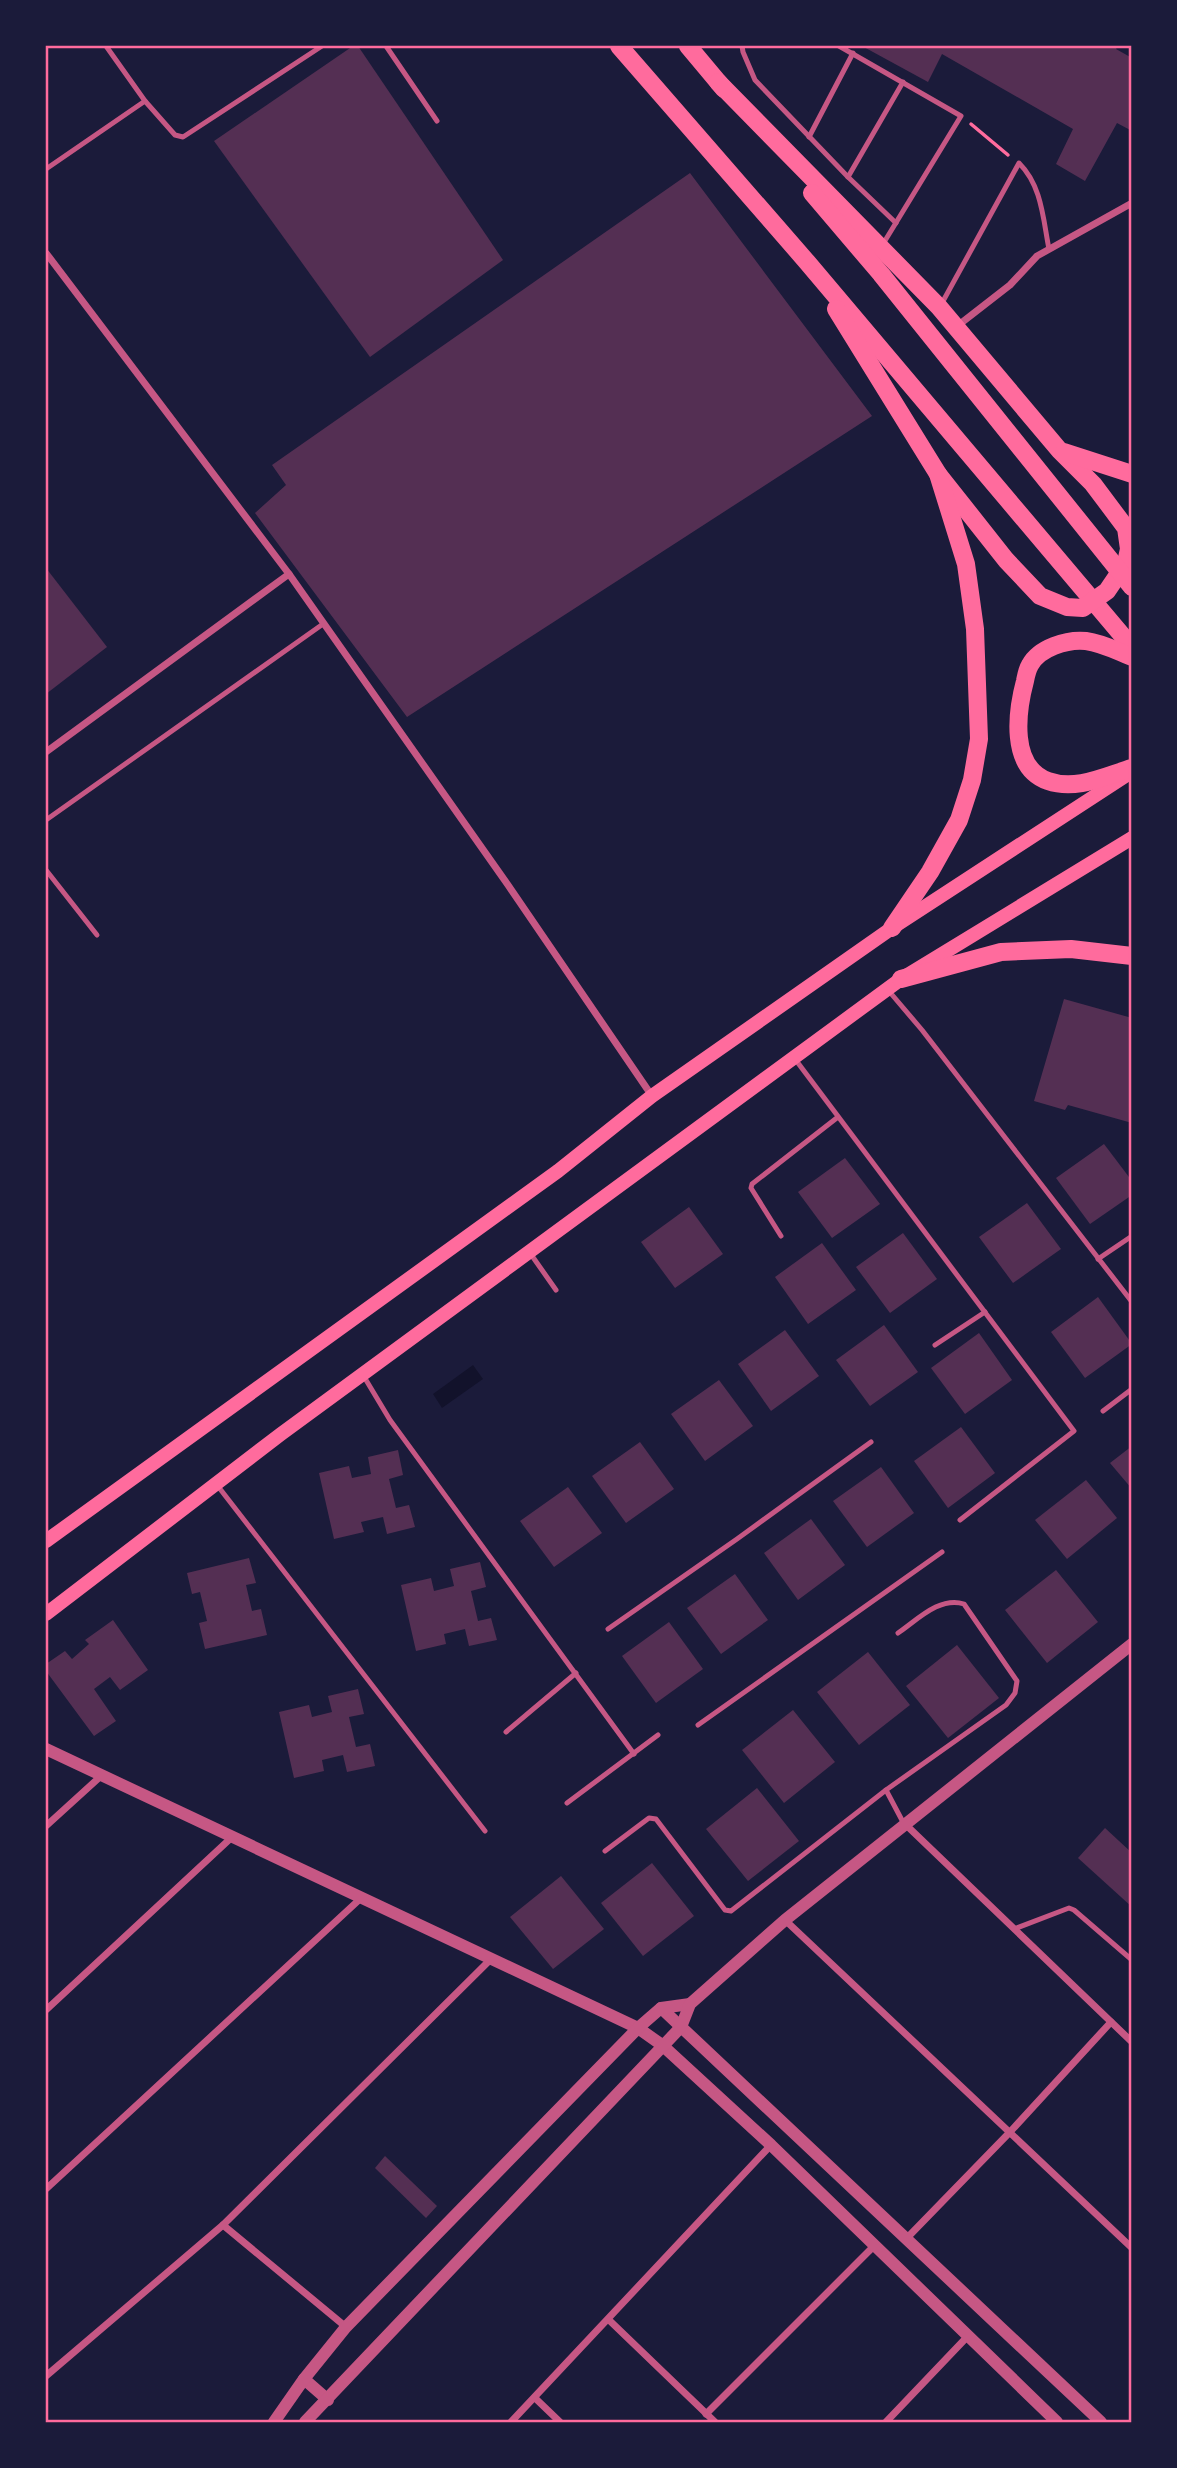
<svg xmlns="http://www.w3.org/2000/svg" width="1177" height="2468" viewBox="0 0 1177 2468" font-family="Arial,sans-serif">
<rect width="100%" height="100%" fill="#1b1b3a"/>
<polygon fill="#12122b" points="473,1365 483,1379 442,1408 433,1394"/>
<g fill="#542f53">
<polygon points="353,46 358,46 503,260 370,357 214,141"/>
<polygon points="862,46 1118,46 1116,49 1132,58 1132,131 1117,123 1085,181 1056,164 1073,129 942,54 928,82"/>
<polygon points="690,173 872,416 407,717 255,513 286,485 272,465"/>
<polygon points="46,568 107,647 46,694"/>
<polygon points="1064,999 1132,1018 1132,1123 1068,1105 1065,1110 1034,1101"/>
<polygon points="1104,1144 1132,1181 1132,1195 1090,1224 1056,1178"/>
<polygon points="845,1158 880,1204 832,1238 798,1192"/>
<polygon points="1027,1203 1061,1249 1013,1283 979,1237"/>
<polygon points="689,1207 723,1254 675,1288 641,1242"/>
<polygon points="903,1233 937,1279 890,1313 856,1267"/>
<polygon points="822,1243 856,1290 808,1324 775,1277"/>
<polygon points="1098,1297 1132,1344 1085,1378 1051,1332"/>
<polygon points="884,1325 918,1372 870,1406 836,1360"/>
<polygon points="785,1330 819,1376 771,1411 738,1364"/>
<polygon points="979,1333 1012,1380 965,1414 931,1368"/>
<polygon points="719,1380 753,1426 705,1461 671,1414"/>
<polygon points="961,1427 995,1473 948,1508 914,1461"/>
<polygon points="640,1442 674,1489 626,1523 592,1476"/>
<polygon points="1132,1446 1132,1489 1110,1463"/>
<polygon points="398,1450 403,1475 389,1479 396,1508 409,1505 415,1527 387,1534 383,1517 361,1522 364,1532 334,1539 319,1473 349,1466 352,1478 371,1474 368,1457"/>
<polygon points="881,1467 914,1513 867,1547 833,1501"/>
<polygon points="1086,1480 1117,1518 1067,1559 1035,1520"/>
<polygon points="568,1487 602,1533 554,1567 520,1521"/>
<polygon points="811,1519 845,1565 798,1600 764,1553"/>
<polygon points="249,1558 256,1583 246,1585 252,1611 261,1609 267,1635 205,1649 199,1623 207,1621 200,1592 192,1594 187,1573"/>
<polygon points="480,1562 486,1587 471,1591 478,1621 491,1618 497,1640 469,1646 465,1629 444,1634 446,1644 416,1651 401,1585 431,1578 434,1591 454,1586 450,1569"/>
<polygon points="1056,1570 1098,1622 1047,1663 1005,1610"/>
<polygon points="735,1574 768,1620 721,1654 687,1608"/>
<polygon points="113,1620 148,1670 120,1690 110,1677 94,1689 116,1721 94,1736 46,1671 46,1664 65,1651 72,1659 89,1644 85,1640"/>
<polygon points="669,1622 703,1669 656,1703 622,1656"/>
<polygon points="957,1645 999,1698 948,1738 906,1686"/>
<polygon points="868,1652 910,1705 859,1745 817,1692"/>
<polygon points="358,1689 364,1714 349,1717 356,1747 370,1744 375,1766 347,1772 343,1755 322,1760 324,1771 294,1778 279,1712 309,1705 312,1717 332,1712 328,1696"/>
<polygon points="793,1710 835,1762 784,1803 742,1750"/>
<polygon points="757,1788 799,1841 748,1881 706,1829"/>
<polygon points="1105,1828 1132,1853 1132,1907 1078,1858"/>
<polygon points="652,1863 694,1916 643,1956 601,1903"/>
<polygon points="561,1876 604,1929 553,1969 510,1917"/>
<polygon points="385,2156 437,2206 426,2218 375,2168"/>
</g>
<g fill="none" stroke-linecap="round" stroke-linejoin="round">
<polyline stroke="#ff6b9d" stroke-width="3.5" points="971,124 1008,155"/>
<g stroke="#c65784" stroke-width="5">
<polyline points="106,46 145,101"/>
<polyline points="386,46 437,121"/>
<polyline points="742,46 743,52 755,80 848,177 896,223"/>
<polyline points="839,46 961,116 883,244"/>
<polyline points="809,137 853,53"/>
<polyline points="46,169 145,101 175,135 183,137 322,46"/>
<polyline points="848,177 903,82"/>
<path d="M942 303 1019 163C1042 186 1043 219 1049 249"/>
<polyline points="46,820 323,624"/>
<polyline points="46,870 97,935"/>
<polyline points="888,990 922,1030 1132,1302"/>
<polyline points="795,1059 1074,1431 960,1520"/>
<polyline points="781,1236 751,1188 752,1184 838,1117"/>
<polyline points="530,1253 556,1290"/>
<polyline points="1098,1259 1132,1236"/>
<polyline points="935,1345 985,1312"/>
<polyline points="363,1375 390,1420 634,1754"/>
<polyline points="1103,1411 1132,1389"/>
<polyline points="217,1485 485,1831"/>
<polyline points="608,1629 737,1539 871,1442"/>
<polyline points="698,1725 942,1552"/>
<polyline points="506,1732 576,1673"/>
<polyline points="886,1790 904,1824"/>
<polyline points="567,1803 658,1735"/>
<path d="M605 1851 649 1818 656 1819 725 1910 731 1911 886 1790 1006 1705 1015 1693 1017 1681 964 1604C940 1596 917 1620 898 1633"/>
<polyline points="1014,1929 1069,1908 1074,1910 1132,1960"/>
</g>
<g stroke="#c65784" stroke-width="7">
<polyline points="46,253 289,574 508,885 652,1096"/>
<polyline points="956,327 1010,285 1037,256 1132,203"/>
<polyline points="46,752 289,574"/>
<polyline points="905,1824 1132,2042"/>
<polyline points="46,1826 101,1776"/>
<polyline points="785,1920 1132,2248"/>
<polyline points="46,2010 231,1838"/>
<polyline points="46,2189 360,1899"/>
<polyline points="223,2225 346,2327"/>
<polyline points="907,2238 1010,2132 1111,2022"/>
<polyline points="609,2320 715,2422"/>
<polyline points="46,2376 223,2225 491,1959"/>
<polyline points="535,2398 560,2422"/>
<polyline points="706,2414 874,2246"/>
<polyline points="511,2422 771,2145"/>
<polyline points="886,2422 967,2337"/>
</g>
<g stroke="#c65784" stroke-width="12">
<polyline points="46,1749 638,2028 662,2045 771,2145 1057,2422"/>
<polyline points="661,2008 1101,2422"/>
<polyline points="304,2379 328,2400"/>
<polyline points="274,2422 304,2379 346,2327 638,2028 661,2008 690,2004"/>
<polyline points="305,2422 681,2027 690,2004 785,1920 1132,1644"/>
</g>
<g stroke="#ff6b9d" stroke-width="14">
<polyline points="46,1541 558,1171 652,1096 892,928 1130,773"/>
<polyline points="46,1614 281,1434 901,979 1132,838"/>
</g>
<g stroke="#ff6b9d" stroke-width="18">
<polyline points="619,46 807,262 1132,647"/>
<polyline points="688,46 724,89"/>
<polyline points="718,82 939,307 1060,451 1093,484 1126,528 1129,549 1126,563 1107,591 1083,608 1067,607 1040,596 1006,560 938,474"/>
<polyline points="812,193 881,274 1132,587"/>
<polyline points="836,309 938,474 966,564 975,629 979,739 972,780 959,820 930,872 892,928"/>
<polyline points="1064,452 1132,474"/>
<path d="M1132 657C1117 651 1102 643 1086 641 1067 639 1039 648 1030 665 1027 670 1026 676 1025 681 1017 711 1009 767 1048 781 1076 791 1105 776 1132 768"/>
<polyline points="901,979 1001,952 1071,949 1132,956"/>
</g>
</g>
<rect width="1177" height="2468" fill="none" stroke="#1b1b3a" stroke-width="94"/>
<rect x="47" y="47" width="1083" height="2374" fill="none" stroke="#ff6b9d" stroke-width="2.5"/>
</svg>
